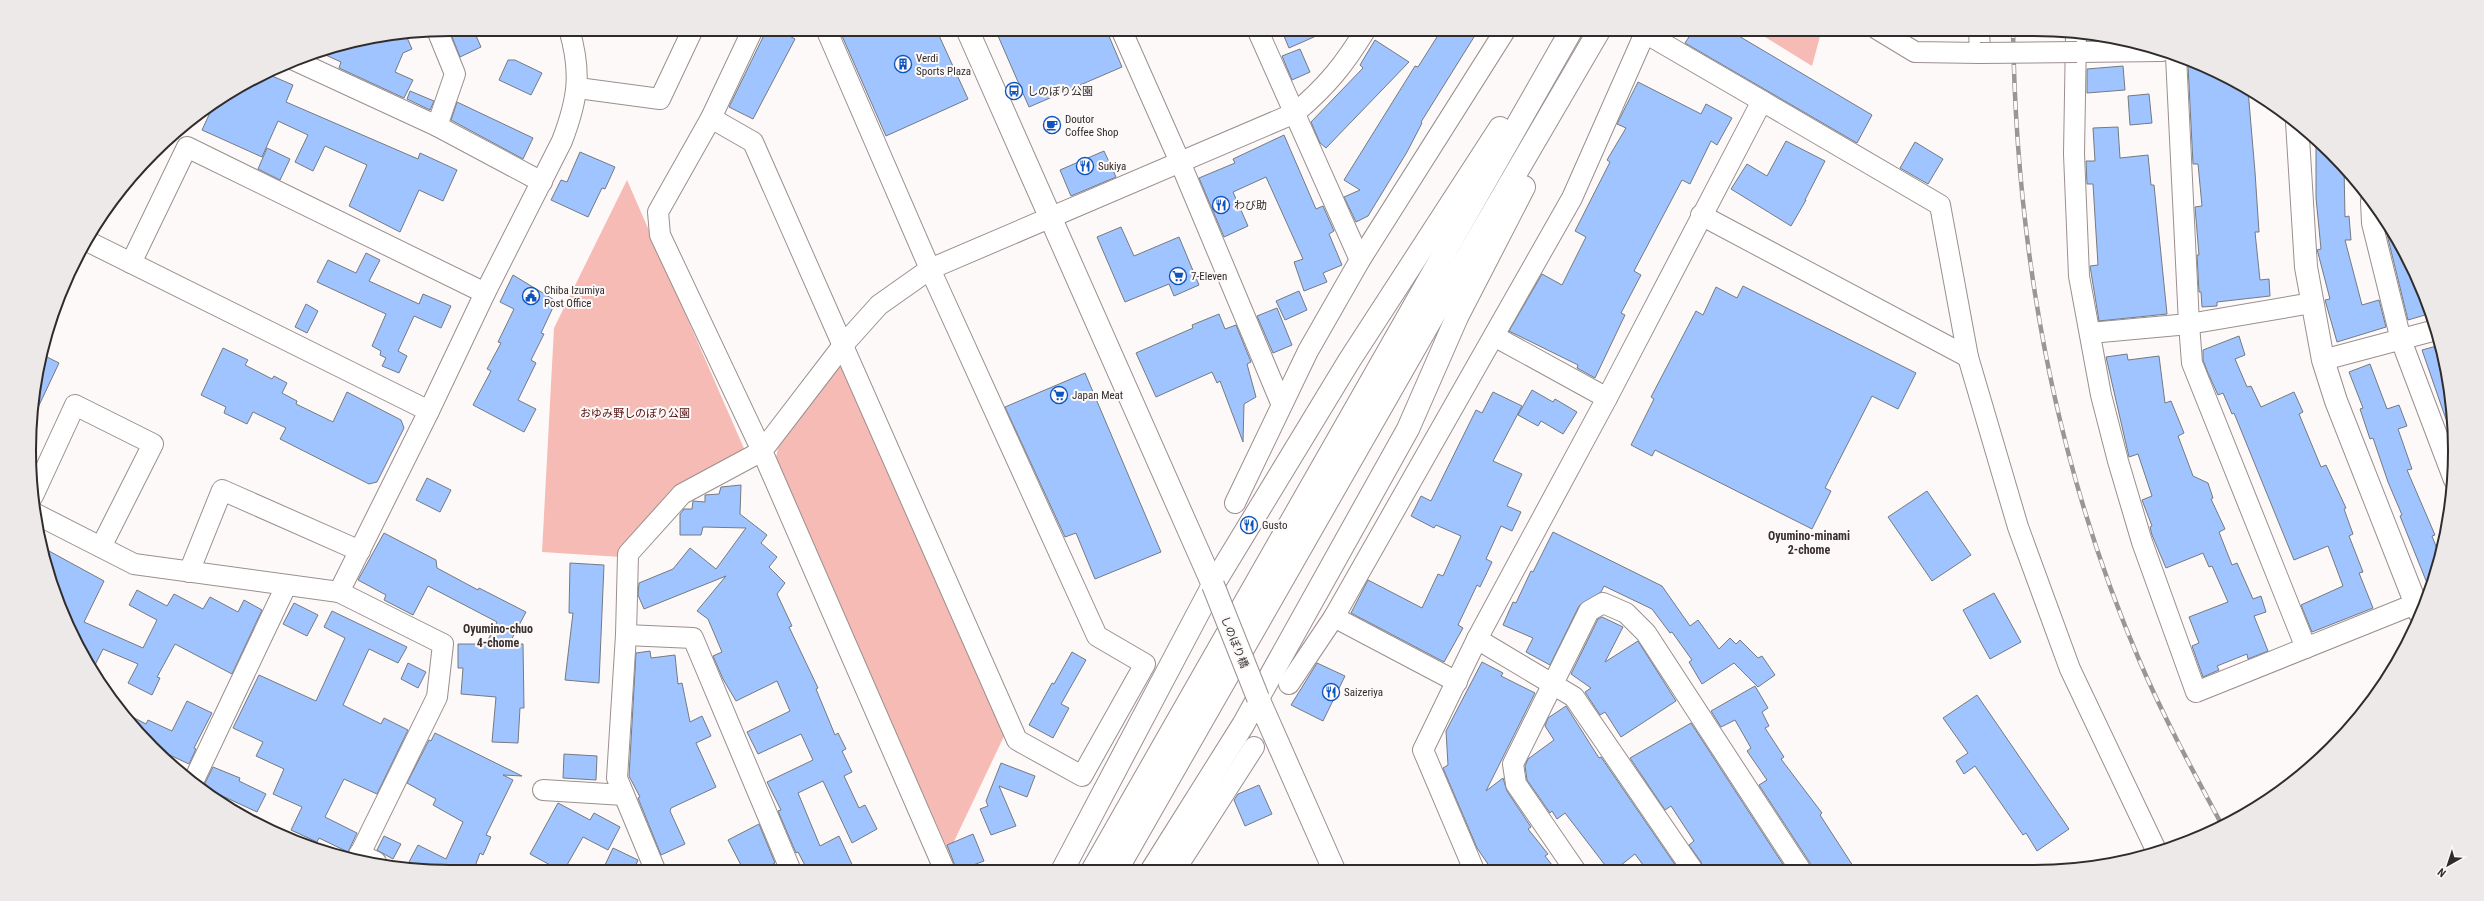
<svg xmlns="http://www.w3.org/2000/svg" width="2484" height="901" viewBox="0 0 2484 901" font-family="'Roboto Condensed','Noto Sans JP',sans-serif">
<rect width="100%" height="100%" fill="#fef9f9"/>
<g fill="#f6bbb4">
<polygon points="1752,29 1822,29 1812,66"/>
<polygon points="627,180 746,453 621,557 542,552 554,328"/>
<polygon points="846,358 1006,732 949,852 775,462 778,448"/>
</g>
<g fill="#9fc4ff" stroke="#757a81">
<polygon points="449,29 473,29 481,47 460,57"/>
<polygon points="767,29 777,29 795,39 753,119 729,107"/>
<polygon points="839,29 936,29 968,99 886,136"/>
<polygon points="995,29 1106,29 1122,67 1029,107"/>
<polygon points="1281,29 1332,29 1289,48"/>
<polygon points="1442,29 1479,29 1421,122 1422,123 1407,152 1368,216 1356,222 1344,197 1360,190 1344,180 1415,66 1418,67"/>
<polygon points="1694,29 1727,29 1872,115 1857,143 1685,43"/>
<polygon points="405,33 412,49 403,53 395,72 413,80 404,98 339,68 341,62 319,52 368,37"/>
<polygon points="1375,40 1409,62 1326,148 1320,143 1311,122 1363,68 1360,65"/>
<polygon points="1300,49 1310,72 1292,80 1282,56"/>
<polygon points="508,60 515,60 542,73 531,95 499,80"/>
<polygon points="2188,65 2199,65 2220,72 2248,90 2255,172 2259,232 2255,232 2260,280 2269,279 2270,296 2217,302 2217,306 2202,307 2201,292 2199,292 2197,255 2199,255 2195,207 2202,206 2198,164 2193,164"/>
<polygon points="2123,66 2125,90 2087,93 2087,69"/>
<polygon points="265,73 293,85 286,102 418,159 420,153 457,170 443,201 419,190 400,232 349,206 367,165 325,146 313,171 295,162 308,135 278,121 262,157 202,130 214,104 240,86"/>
<polygon points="1638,82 1701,114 1706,104 1732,118 1717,145 1711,141 1690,184 1682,180 1634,271 1641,275 1621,313 1625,315 1595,378 1577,368 1578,365 1509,331 1542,274 1562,285 1586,237 1575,231 1610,162 1607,160 1626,128 1617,124"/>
<polygon points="410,91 434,101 430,110 407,99"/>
<polygon points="2149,94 2152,123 2130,125 2128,96"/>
<polygon points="457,102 533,138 523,159 451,120"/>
<polygon points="2118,127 2120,158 2148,155 2151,185 2154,185 2167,314 2099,321 2090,266 2098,265 2093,184 2087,184 2086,161 2095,161 2093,128"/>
<polygon points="1284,135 1316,209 1323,206 1334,231 1329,234 1342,265 1323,273 1327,282 1304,291 1294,262 1303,259 1266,177 1233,192 1248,226 1224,237 1199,178 1235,163 1233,159"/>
<polygon points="2316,140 2344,167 2345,217 2349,216 2351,240 2345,240 2362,305 2379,300 2386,327 2337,342 2325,300 2330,299 2318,253 2317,250 2321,249 2316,198"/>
<polygon points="1786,141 1825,161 1805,200 1806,200 1791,226 1731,189 1747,164 1767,176"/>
<polygon points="1915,142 1943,159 1928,184 1900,168"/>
<polygon points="267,148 290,159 280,180 258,169"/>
<polygon points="1104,151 1116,177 1071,196 1060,170"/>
<polygon points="580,152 615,167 605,189 602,188 588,217 551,200 561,180 567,182"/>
<polygon points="2383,218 2398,240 2432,313 2408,320"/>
<polygon points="1121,227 1134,256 1179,237 1199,285 1174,296 1169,284 1125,302 1097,237"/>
<polygon points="366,253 380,260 369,281 419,304 423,294 451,306 441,328 414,316 398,351 407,356 399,373 382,366 386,358 380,355 381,351 372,346 386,314 317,282 328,260 356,273"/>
<polygon points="513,275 556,301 541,333 544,334 531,360 536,363 518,400 536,409 524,432 473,405 491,371 487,369 501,343 498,342 514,309 500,302"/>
<polygon points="1743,286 1916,373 1898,409 1872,396 1825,488 1831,491 1812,529 1655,450 1652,456 1631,445 1654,399 1651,397 1696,311 1703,315 1716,287 1737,298"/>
<polygon points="1299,291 1307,310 1285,320 1276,301"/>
<polygon points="306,304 318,311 307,333 295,327"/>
<polygon points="1277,308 1292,345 1273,353 1257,316"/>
<polygon points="1219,314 1225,329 1236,325 1251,362 1247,364 1256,397 1244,404 1243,442 1220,381 1217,383 1212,372 1156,397 1136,353 1193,328 1192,325"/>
<polygon points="2239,336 2245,355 2235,359 2247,387 2251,386 2261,407 2294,392 2303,412 2299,414 2321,467 2326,465 2346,508 2344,509 2353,534 2349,536 2363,572 2359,573 2373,608 2312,632 2301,605 2343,586 2328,546 2294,560 2234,413 2232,414 2223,393 2218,395 2208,373 2203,360 2203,350"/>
<polygon points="2440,345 2451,395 2452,424 2448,425 2422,350"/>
<polygon points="223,348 248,360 245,365 272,379 274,376 287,383 282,393 297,401 296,404 333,422 347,392 401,420 404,428 377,482 369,484 280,439 286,428 253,412 247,424 224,413 226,407 201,395"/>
<polygon points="41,354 59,363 34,416 32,416 33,396"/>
<polygon points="2127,354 2128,360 2159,356 2165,403 2171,401 2184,433 2178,436 2193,476 2208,483 2213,498 2211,499 2225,529 2219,532 2232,565 2237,563 2253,599 2261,596 2266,612 2254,616 2268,651 2248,659 2247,654 2217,666 2219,670 2203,677 2192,646 2199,643 2189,617 2228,602 2212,566 2209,567 2203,553 2166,568 2152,535 2150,527 2152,526 2142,500 2152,496 2138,454 2129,457 2106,357"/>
<polygon points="2370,364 2387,409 2399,405 2407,426 2398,429 2412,469 2407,470 2435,535 2432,536 2441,559 2429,588 2400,516 2402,515 2388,482 2373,438 2370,439 2360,409 2363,408 2349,372"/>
<polygon points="1085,373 1161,552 1095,579 1076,533 1065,537 1005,407"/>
<polygon points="1532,390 1553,402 1555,399 1577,412 1563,434 1541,421 1538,426 1518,415"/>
<polygon points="1493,392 1522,406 1493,461 1522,474 1507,506 1521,512 1512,531 1501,526 1486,559 1492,562 1480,587 1477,585 1458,625 1463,628 1444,662 1351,613 1368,580 1422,608 1438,574 1443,576 1461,536 1436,525 1434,528 1411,516 1421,496 1431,501 1476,410 1482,413"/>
<polygon points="427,478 451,490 440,512 416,500"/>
<polygon points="741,485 740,514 767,535 761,543 777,557 769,567 785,583 777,594 792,626 789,627 818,688 816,689 835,735 838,733 846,749 842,751 852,772 844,776 859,808 865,805 877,829 852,843 823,781 798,793 820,846 839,836 855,871 808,871 798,852 796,853 778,811 781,810 767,782 813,760 801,734 758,754 747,732 790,711 777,681 736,701 723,679 713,656 722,652 708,619 697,611 726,576 644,609 638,595 639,583 673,569 690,548 716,569 746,528 703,527 701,535 680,535 680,514 684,509 692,509 693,501 705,502 705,495 719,494 721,487"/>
<polygon points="1927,491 1971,555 1932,581 1888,517"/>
<polygon points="1553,532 1662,586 1690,626 1698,620 1719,649 1730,638 1736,644 1740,640 1758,658 1762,656 1775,675 1758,687 1734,663 1702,684 1689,662 1692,660 1672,632 1670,633 1652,609 1604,586 1601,592 1579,606 1550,665 1526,652 1533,638 1503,625 1513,602 1516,603 1531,571 1533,572"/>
<polygon points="384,533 436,560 437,568 478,590 479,588 526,612 509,644 523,644 524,708 520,708 518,743 492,742 496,697 461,694 463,668 458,668 458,644 486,644 497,622 428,586 413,615 384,600 386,595 358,580"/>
<polygon points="49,551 104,581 84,622 143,648 157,620 129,605 137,590 167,606 174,594 203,609 210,597 238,612 244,600 262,610 232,674 175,644 157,677 160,678 152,695 128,683 138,664 103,649 92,671 72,637 44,561"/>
<polygon points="570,563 604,565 599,683 565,680 573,613 569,613"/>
<polygon points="1994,593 2021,642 1990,659 1963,610"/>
<polygon points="294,603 318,615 307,636 283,624"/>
<polygon points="332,611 407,647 398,663 369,649 343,705 381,724 384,718 408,730 377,794 344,779 325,817 357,833 348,852 319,838 317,842 291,830 302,807 273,794 284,769 256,756 263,742 233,728 259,675 316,701 345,638 324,627"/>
<polygon points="1602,617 1623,627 1605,662 1638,641 1676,701 1621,737 1605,712 1600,715 1585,692 1591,688 1571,674 1598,619"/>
<polygon points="650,651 651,658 675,655 678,684 682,683 690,722 702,716 711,736 696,743 716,787 671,808 670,811 685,844 661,855 638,798 640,797 629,776 636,653"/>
<polygon points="1072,652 1086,660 1061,704 1069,708 1053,738 1029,725 1052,683 1054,684"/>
<polygon points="1482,662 1503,673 1501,676 1535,693 1486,791 1503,778 1507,791 1531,827 1528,829 1548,854 1545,856 1556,870 1492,870 1477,848 1443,768 1448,765 1446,731"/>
<polygon points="408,663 426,672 418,688 401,679"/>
<polygon points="1317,663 1345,676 1323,721 1291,705"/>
<polygon points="1755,686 1768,708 1762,712 1769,726 1765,728 1784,757 1781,759 1822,813 1820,815 1855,869 1811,869 1810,863 1759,785 1767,780 1747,751 1751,748 1735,720 1721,727 1711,711"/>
<polygon points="1977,695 2069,829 2037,851 2026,833 2023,835 1975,766 1964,774 1956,761 1968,753 1943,718"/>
<polygon points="187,701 212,713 194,748 196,749 189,764 161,751 160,754 123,712 146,724 148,720 172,731"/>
<polygon points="1566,706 1599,758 1601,757 1678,869 1646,869 1635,854 1616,869 1608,869 1565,813 1557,819 1552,811 1550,813 1527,780 1525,766 1528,759 1554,740 1545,726 1548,718"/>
<polygon points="1691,723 1786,869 1703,869 1701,862 1689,845 1694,841 1671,806 1665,810 1630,758"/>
<polygon points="435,733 522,776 503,775 513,780 486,835 491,837 483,855 480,853 473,872 422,868 409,862 418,845 446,859 463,822 433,805 436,799 407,783 429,740 431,741"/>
<polygon points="564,754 597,756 596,780 563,778"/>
<polygon points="1001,763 1035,776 1027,797 999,786 1016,826 991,835 980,809 988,806 986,801"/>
<polygon points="213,767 240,778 239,781 266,794 257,812 203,787"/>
<polygon points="1259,785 1272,814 1245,826 1234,800 1238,794"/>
<polygon points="558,803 590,820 594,813 620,827 608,850 583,837 563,872 530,854"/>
<polygon points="759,824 775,863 760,871 744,871 728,840"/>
<polygon points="973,834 984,861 957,871 947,845"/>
<polygon points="384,836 401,844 393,859 377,850"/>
<polygon points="613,848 638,860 633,872 618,872 605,865"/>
</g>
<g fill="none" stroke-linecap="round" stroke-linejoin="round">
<g stroke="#9a8f8e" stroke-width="22">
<g id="street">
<polyline points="1121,29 1180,162 1281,403"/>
<polyline points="1257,29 1360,260"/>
<polyline points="1877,29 1915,52 1980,53 1979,29"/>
<polyline points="2076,35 2074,154 2079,276 2101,395 2118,461 2142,542 2196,692 2415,604"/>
<polyline points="2077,52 2162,51"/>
<polyline points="2176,56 2189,324 2192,363 2306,648"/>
<polyline points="294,60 437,126 455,74 437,30"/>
<polyline points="578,88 660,99 693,29"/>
<polyline points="1762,101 1940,205 1968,357 2018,527 2070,669 2157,852"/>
<polyline points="711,118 753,142 1017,740 1082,776 1145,664 1097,636 930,269 826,29"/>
<polyline points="437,126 542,182"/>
<polyline points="2371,201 2372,223 2401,340 2454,480"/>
<polyline points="1701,215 1968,357"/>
<polyline points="87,241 429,411"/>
<polyline points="131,263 187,147 485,293"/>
<polyline points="2090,333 2189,324 2312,303"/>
<polyline points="1494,336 1607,398"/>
<polyline points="2323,360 2436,330"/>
<polyline points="33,496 75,405 153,444 101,547"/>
<polyline points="1235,503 1308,351 1360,260 1506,29"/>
<path d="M36 514 134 564 339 592 429 411 485 293 562 141C578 99 582 73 569 29"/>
<polyline points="189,572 222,490 360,551"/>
<polyline points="339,592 443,644 437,697 357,860"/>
<polyline points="1334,617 1457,682"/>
<polyline points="626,635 693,638 791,871"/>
<polyline points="1477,639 1574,697 1692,869"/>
<polyline points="1289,684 1334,617 1572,198 1645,33 1762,101 1607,398 1477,639 1423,750 1474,870"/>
<polyline points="193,782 286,586"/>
<polyline points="543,790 624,795"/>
<polyline points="359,854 376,862"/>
<polyline points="1175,870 1254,747"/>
<polyline points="1575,870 1516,784 1513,764 1589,611 1603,603 1626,613 1646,633 1800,869"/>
<path d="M945 871 762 451 844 344 879 305 930 269 1295 113C1327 86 1344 65 1366 29"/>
<polyline points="656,872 617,778 626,635 628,554 682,494 762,451 660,235 658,212 711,118 753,29"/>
</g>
</g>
<g stroke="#9a8f8e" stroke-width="24">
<g id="secondary">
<polyline points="967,29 1213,585"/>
<polyline points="2297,122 2306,267 2323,360 2336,401 2419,612"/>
<polyline points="1258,698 1334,870"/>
<polyline points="1152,870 1243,725 1408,429 1457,317 1524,187"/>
<polyline points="1062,871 1213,585 1349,361 1500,128"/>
<polyline points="1092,871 1572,29"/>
<polyline points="1116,871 1460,269 1600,29"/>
</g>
</g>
<use href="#street" stroke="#fff" stroke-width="20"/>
<use href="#secondary" stroke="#fff" stroke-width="22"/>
<g stroke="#9b9696" stroke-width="4.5">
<path id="rail" d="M2013 29C2016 246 2054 462 2140 662 2164 718 2194 773 2223 827"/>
</g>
<use href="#rail" stroke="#fef9f9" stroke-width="3" stroke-dasharray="9" stroke-linecap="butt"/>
<g stroke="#9a8f8e" stroke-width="22" stroke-linecap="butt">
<polyline id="street-bridge" points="1980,53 2077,52"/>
</g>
<g stroke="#9a8f8e" stroke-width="24" stroke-linecap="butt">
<polyline id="secondary-bridge" points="1213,585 1258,698"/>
</g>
<use href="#street-bridge" stroke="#fff" stroke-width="20"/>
<use href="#secondary-bridge" stroke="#fff" stroke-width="22"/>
</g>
<defs>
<g id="building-ring" transform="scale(0.9)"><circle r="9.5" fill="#fef9f9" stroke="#0c54be" stroke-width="1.5"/><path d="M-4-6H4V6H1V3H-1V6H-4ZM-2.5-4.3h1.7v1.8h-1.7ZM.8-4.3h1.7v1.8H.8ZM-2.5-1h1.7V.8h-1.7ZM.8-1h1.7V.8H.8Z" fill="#0c54be"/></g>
<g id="bus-ring" transform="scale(0.9)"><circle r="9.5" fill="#fef9f9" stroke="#0c54be" stroke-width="1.5"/><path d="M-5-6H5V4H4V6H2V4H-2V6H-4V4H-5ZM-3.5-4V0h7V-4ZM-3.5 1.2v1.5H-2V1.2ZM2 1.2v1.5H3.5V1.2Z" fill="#0c54be"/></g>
<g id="cafe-ring" transform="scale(0.9)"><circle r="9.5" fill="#fef9f9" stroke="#0c54be" stroke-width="1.5"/><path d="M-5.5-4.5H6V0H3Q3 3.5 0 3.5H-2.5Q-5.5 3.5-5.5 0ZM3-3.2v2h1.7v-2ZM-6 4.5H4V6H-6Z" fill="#0c54be"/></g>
<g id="restaurant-ring" transform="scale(0.9)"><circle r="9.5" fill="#fef9f9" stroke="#0c54be" stroke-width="1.5"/><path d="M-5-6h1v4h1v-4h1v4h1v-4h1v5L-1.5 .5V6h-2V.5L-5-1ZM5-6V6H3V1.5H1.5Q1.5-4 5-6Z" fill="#0c54be"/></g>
<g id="supermarket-ring" transform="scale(0.9)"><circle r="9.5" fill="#fef9f9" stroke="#0c54be" stroke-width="1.5"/><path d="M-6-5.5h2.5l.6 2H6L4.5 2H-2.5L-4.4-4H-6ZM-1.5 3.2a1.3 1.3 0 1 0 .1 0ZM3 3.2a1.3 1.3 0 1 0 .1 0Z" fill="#0c54be"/></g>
<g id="civic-ring" transform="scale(0.9)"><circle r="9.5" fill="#fef9f9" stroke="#0c54be" stroke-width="1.5"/><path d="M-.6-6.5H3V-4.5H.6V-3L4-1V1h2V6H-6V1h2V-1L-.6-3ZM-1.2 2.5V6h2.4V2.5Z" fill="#0c54be"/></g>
</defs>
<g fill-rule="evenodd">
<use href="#building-ring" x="903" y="64"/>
<use href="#bus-ring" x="1014" y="91"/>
<use href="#cafe-ring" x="1052" y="125"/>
<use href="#restaurant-ring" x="1085" y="166"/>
<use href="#restaurant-ring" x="1221" y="205"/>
<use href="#supermarket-ring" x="1178" y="276"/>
<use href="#civic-ring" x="531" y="296"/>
<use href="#supermarket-ring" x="1059" y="395"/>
<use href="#restaurant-ring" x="1249" y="525"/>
<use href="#restaurant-ring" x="1331" y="692"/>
</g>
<g text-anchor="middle" stroke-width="4" stroke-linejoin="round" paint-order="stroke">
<g font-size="11" fill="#312c2c" stroke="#fef9f9" text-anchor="start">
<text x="916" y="62">Verdi<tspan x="916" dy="13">Sports Plaza</tspan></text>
<text x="1027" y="95">しのぼり公園</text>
<text x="1065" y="123">Doutor<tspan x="1065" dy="13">Coffee Shop</tspan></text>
<text x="1098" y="170">Sukiya</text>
<text x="1234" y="209">わび助</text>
<text x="1191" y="280">7-Eleven</text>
<text x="544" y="294">Chiba Izumiya<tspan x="544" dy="13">Post Office</tspan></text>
<text x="1072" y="399">Japan Meat</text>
<text x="1262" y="529">Gusto</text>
<text x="1344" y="696">Saizeriya</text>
</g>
<g font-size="11" fill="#520f0e" stroke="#fef9f9">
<text x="635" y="417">おゆみ野しのぼり公園</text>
</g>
<g font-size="11" fill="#312c2c" stroke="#fef9f9">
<text transform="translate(1235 642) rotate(68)" y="4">しのぼり橋</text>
</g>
<g font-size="12" font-weight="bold" fill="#382f2e" stroke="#fef9f9">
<text x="1809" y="540">Oyumino-minami<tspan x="1809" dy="14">2-chome</tspan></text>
<text x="498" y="633">Oyumino-chuo<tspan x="498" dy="14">4-chome</tspan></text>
</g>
</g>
<path d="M0 0H2484V901H0ZM450 36H2034A414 414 0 0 1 2448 450V451A414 414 0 0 1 2034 865H450A414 414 0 0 1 36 451V450A414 414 0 0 1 450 36Z" fill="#eee9e9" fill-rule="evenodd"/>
<path fill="none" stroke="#312c2c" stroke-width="2" d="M450 36H2034A414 414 0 0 1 2448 450V451A414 414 0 0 1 2034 865H450A414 414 0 0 1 36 451V450A414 414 0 0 1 450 36Z"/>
<g transform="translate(2448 865) rotate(219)" stroke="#fef9f9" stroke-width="3" paint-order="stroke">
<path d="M0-3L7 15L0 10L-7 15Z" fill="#312c2c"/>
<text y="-6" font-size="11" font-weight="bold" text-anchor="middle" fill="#312c2c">N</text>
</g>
</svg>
